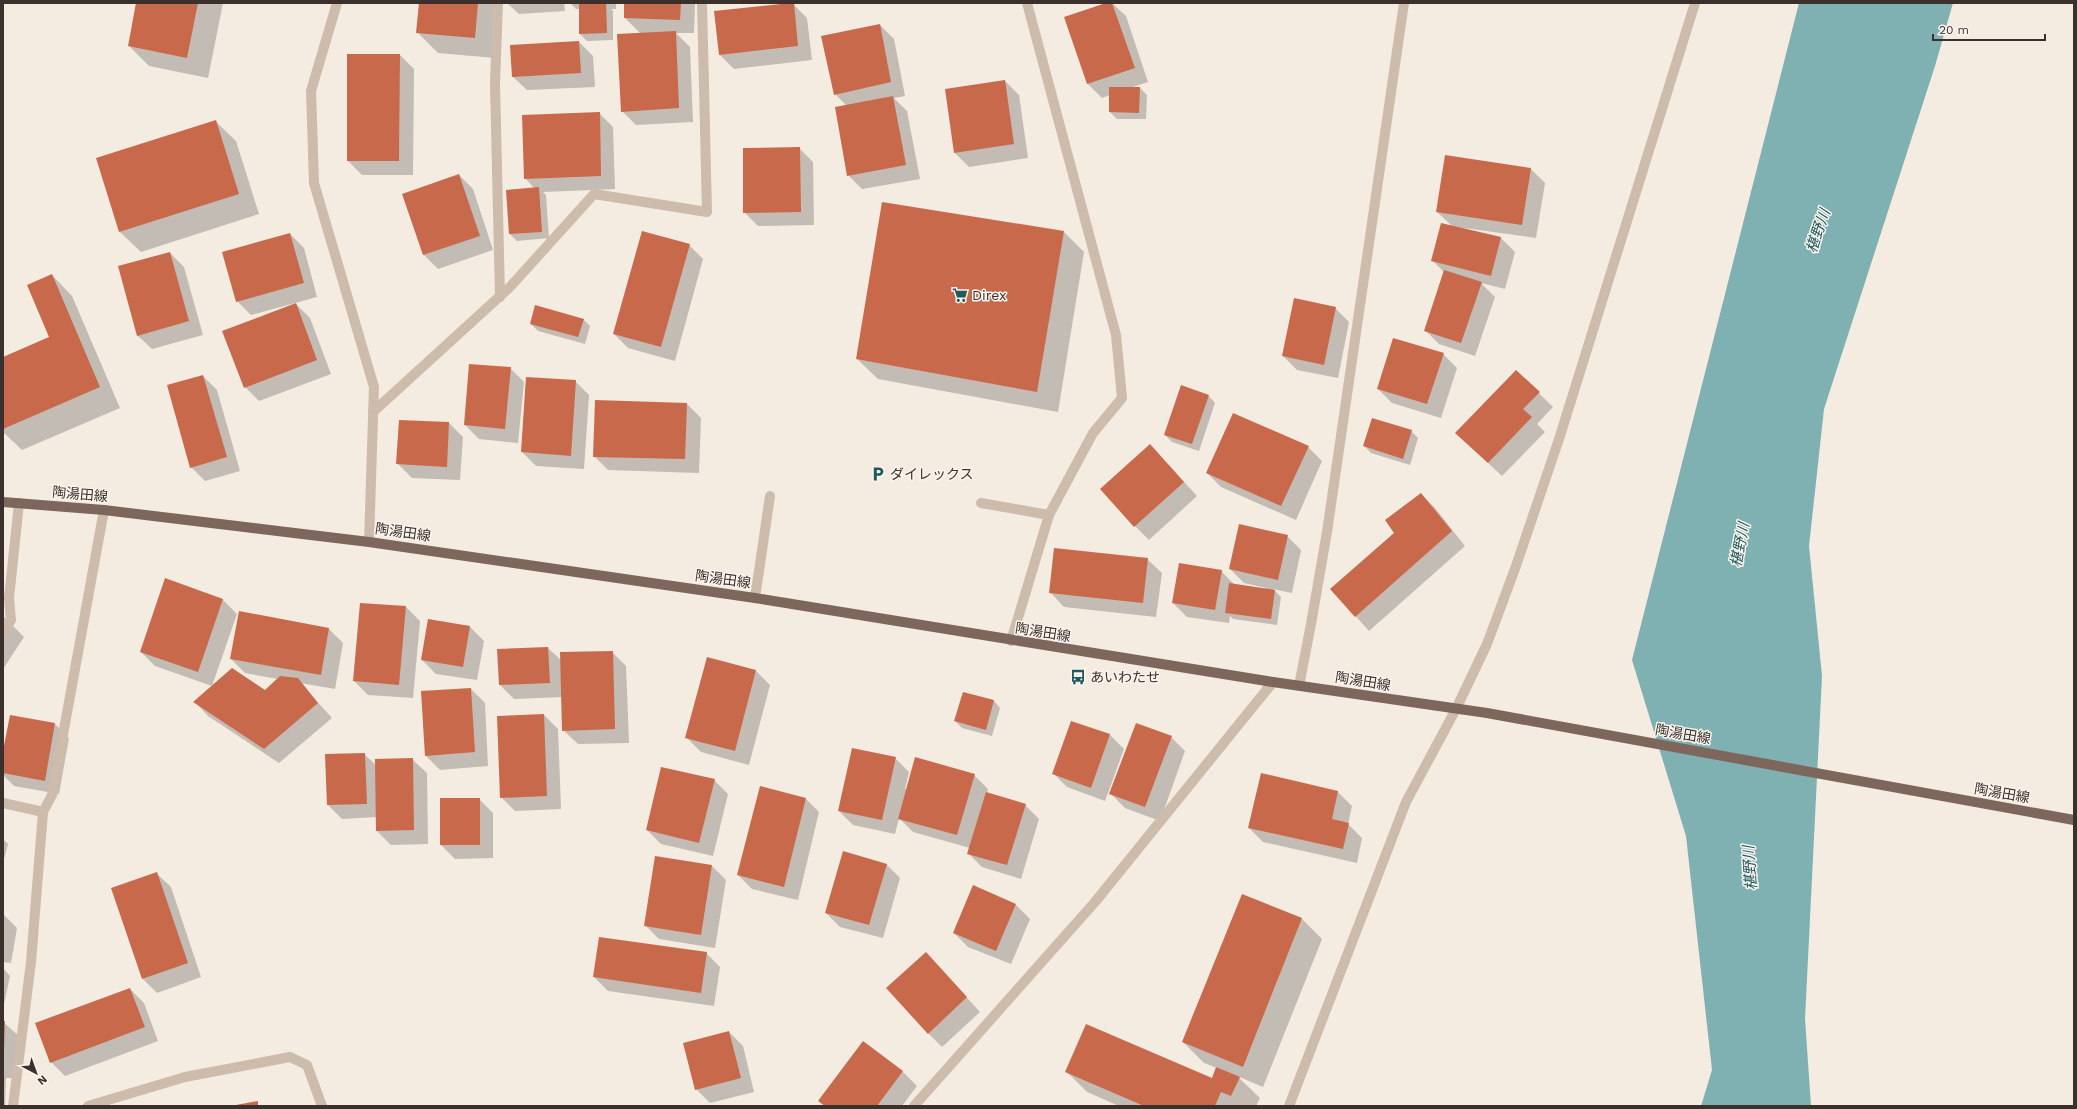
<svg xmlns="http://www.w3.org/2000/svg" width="2077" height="1109" viewBox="0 0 2077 1109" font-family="'Work Sans','Noto Sans JP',sans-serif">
<rect width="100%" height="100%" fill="#f4ebe1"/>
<polygon fill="#7fb0b2" points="1799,3 1953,3 1935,66 1824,409 1809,546 1822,676 1805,1019 1811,1106 1701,1106 1712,1070 1686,836 1632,660"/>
<g fill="#0003">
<polygon points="137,3 223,3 208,78 149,66 129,46"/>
<polygon points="420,3 500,3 495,58 438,53 417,32"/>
<polygon points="507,3 564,3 565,11 519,14"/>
<polygon points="570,3 616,3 616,9 611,9 613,11 613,40 587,41 580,34 580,9 576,9"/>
<polygon points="625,3 695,3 694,33 676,33 690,47 693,122 636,125 622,111 641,34 625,18"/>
<polygon points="1109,3 1112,3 1126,16 1148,82 1130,88 1140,88 1147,95 1146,119 1117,119 1110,112 1110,95 1102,98 1088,84 1065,18"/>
<polygon points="793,4 807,18 812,60 734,69 720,55"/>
<polygon points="880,25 894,39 905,96 894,98 907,111 920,179 862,189 848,175 847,106 835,94"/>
<polygon points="579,42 593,56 595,87 527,90 512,76"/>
<polygon points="400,55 414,69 413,175 362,175 348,161"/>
<polygon points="1005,81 1019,95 1028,158 969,167 955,153"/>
<polygon points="599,113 613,127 615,189 543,192 546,195 549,238 517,241 510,234 535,189 525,178"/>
<polygon points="215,121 236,141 259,214 141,252 120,232 97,159"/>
<polygon points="799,148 813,162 814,225 758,226 744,212"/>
<polygon points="1531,169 1545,183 1536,238 1464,228 1464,229 1501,238 1515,252 1505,289 1481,283 1495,297 1475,356 1439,344 1425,330 1445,273 1433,261 1452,226 1437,212"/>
<polygon points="459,175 473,189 493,250 438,269 424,255 403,195"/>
<polygon points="883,203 1064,232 1084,252 1058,412 878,379 857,359"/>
<polygon points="290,234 304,248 317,297 251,315 237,301"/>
<polygon points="689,245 703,259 675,361 628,348 614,334"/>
<polygon points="170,253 184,267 203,335 152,349 137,335"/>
<polygon points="52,275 72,296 120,408 22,450 3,432 3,358 50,337"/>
<polygon points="296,304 310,318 331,374 259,401 245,387"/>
<polygon points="1335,308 1349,322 1338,378 1297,370 1283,356"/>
<polygon points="583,319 590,326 585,344 538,331 531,324"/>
<polygon points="1443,354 1457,368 1441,418 1392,403 1378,389"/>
<polygon points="510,368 524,382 518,443 479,439 465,425"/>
<polygon points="1516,371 1553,407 1537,424 1545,432 1502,476 1471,447"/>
<polygon points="203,376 217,390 240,471 205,481 191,467"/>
<polygon points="575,381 589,395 584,469 536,466 522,452"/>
<polygon points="1209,396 1215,403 1199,451 1172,442 1165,435"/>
<polygon points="687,404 701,418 699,473 608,470 594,456"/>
<polygon points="449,423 463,437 460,480 412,478 398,464"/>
<polygon points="1411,431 1418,438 1410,465 1371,453 1364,446"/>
<polygon points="1150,445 1197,496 1149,540 1135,526"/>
<polygon points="1308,447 1322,461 1296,520 1221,487 1207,473"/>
<polygon points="1421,494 1435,508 1465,546 1369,631 1331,589 1396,533"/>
<polygon points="1287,536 1301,550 1292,593 1273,589 1281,597 1277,625 1233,619 1230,616 1229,623 1187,617 1173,603 1221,571 1235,585 1266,589 1266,588 1244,583 1230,569"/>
<polygon points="1147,559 1162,573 1156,617 1064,607 1050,592"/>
<polygon points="166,580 223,600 237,614 212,686 155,666 141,652"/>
<polygon points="406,607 420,621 413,698 368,695 354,681"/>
<polygon points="3,616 24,637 3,669"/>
<polygon points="429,620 470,627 484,641 477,680 436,674 422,660"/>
<polygon points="329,629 343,643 335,689 300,683 332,718 279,763 208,716 195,702 265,691 278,679 245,673 231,659"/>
<polygon points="548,648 562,661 612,652 626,666 629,743 578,744 563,730 563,697 514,699 500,685"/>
<polygon points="756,671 770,685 749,765 701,752 687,738"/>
<polygon points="471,689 485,703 488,766 440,770 426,756"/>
<polygon points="994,701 1000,708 992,736 962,728 955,721"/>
<polygon points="544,715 558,729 561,809 515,811 501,797"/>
<polygon points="11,716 55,724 69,738 59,794 14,786 3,775 3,756"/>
<polygon points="1071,722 1110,735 1124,749 1105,801 1067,787 1053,773"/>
<polygon points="1171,737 1185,751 1160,821 1125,808 1111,794"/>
<polygon points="364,754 376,765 412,759 427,773 428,844 391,845 377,831 377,817 342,819 328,805"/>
<polygon points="895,758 909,772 905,789 974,775 988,789 987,793 1025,805 1039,819 1021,879 982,867 968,853 970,848 913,832 899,818 895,834 853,825 839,811"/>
<polygon points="714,780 728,794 713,856 661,844 647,830"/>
<polygon points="1338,792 1352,806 1348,824 1362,838 1357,863 1263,842 1249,828"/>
<polygon points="805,798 819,812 798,900 752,889 738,875"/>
<polygon points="479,799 493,813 493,858 455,859 441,845"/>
<polygon points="3,839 8,844 3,863"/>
<polygon points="656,857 712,866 726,880 715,948 659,939 645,925"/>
<polygon points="886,864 900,878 883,938 840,927 826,913"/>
<polygon points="156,873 171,887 201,977 157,993 143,979"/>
<polygon points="973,886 1016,905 1030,919 1011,964 968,947 954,933"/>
<polygon points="1242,895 1302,919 1322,939 1263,1087 1237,1076 1260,1098 1256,1106 1119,1106 1087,1092 1066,1071 1212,1080 1217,1068 1204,1063 1183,1042"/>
<polygon points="3,914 17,928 11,963 3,962"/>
<polygon points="706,953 720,967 714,1006 608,991 594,977"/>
<polygon points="926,953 980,1012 942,1047 928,1033"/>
<polygon points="3,968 10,976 3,1009"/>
<polygon points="130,989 144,1003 158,1041 65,1076 51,1062"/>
<polygon points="3,1022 19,1036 17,1078 6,1078 5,1106 3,1106"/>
<polygon points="729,1032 743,1046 754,1092 710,1103 696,1089"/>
<polygon points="863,1042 903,1072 917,1086 902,1106 825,1106 819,1100"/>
</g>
<g fill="#c8694b">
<polygon points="136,3 198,3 187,58 128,46"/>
<polygon points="419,3 478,3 475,38 416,33"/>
<polygon points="579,3 606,3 607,33 579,34"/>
<polygon points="624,3 681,3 680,20 624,18"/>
<polygon points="791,3 794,3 798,46 719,55 714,11"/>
<polygon points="1106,3 1112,3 1135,68 1087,84 1064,17"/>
<polygon points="880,24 891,82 834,95 821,36"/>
<polygon points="676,31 679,108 621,112 617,34"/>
<polygon points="579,41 581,73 512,77 510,45"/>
<polygon points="347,54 400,54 399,161 347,161"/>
<polygon points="1005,80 1014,144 954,153 945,89"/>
<polygon points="1109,87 1140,87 1139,113 1109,112"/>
<polygon points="893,96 906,165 847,176 835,107"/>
<polygon points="600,112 601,176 524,179 522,115"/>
<polygon points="216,120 239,194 119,232 96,158"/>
<polygon points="800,147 801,212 743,213 743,148"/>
<polygon points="1445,155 1531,168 1522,225 1436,212"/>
<polygon points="459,174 480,236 423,255 402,194"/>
<polygon points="539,187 542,232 509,234 506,190"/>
<polygon points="882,202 1064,231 1037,392 856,359"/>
<polygon points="1441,223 1501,237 1491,276 1431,261"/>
<polygon points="642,231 690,244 661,347 613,334"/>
<polygon points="290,233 304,283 236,302 222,252"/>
<polygon points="170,252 189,321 137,336 118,266"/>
<polygon points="1444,270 1482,282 1461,343 1424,331"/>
<polygon points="52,274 100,387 3,429 3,357 49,337 27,285"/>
<polygon points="1294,298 1336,307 1324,365 1282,356"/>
<polygon points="296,303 317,360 244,388 222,331"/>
<polygon points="535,305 584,319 578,337 530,324"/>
<polygon points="1393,338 1444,353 1427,404 1377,389"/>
<polygon points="469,364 511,367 505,429 464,425"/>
<polygon points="1516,370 1540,392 1523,409 1532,417 1488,463 1455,433"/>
<polygon points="203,375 227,457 190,468 167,385"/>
<polygon points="526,377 576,380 571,456 521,452"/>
<polygon points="1181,385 1209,395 1192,444 1164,435"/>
<polygon points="595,400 687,403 685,459 593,457"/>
<polygon points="1233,413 1309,446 1281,506 1206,473"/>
<polygon points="1372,418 1412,430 1403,459 1363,446"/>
<polygon points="399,420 449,422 447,467 396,464"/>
<polygon points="1150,444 1184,482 1134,527 1100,489"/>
<polygon points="1421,493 1452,531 1355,617 1330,589 1394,533 1385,520"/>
<polygon points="1239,524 1288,535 1278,580 1229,569"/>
<polygon points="1054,548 1148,558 1143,603 1049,593"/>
<polygon points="1179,563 1222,570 1215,610 1172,603"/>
<polygon points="165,578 223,599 198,672 140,652"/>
<polygon points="1229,583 1275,590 1271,619 1225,613"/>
<polygon points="360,603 406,606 399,685 353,681"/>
<polygon points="239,611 329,628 321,675 230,659"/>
<polygon points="428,619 470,626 463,667 421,660"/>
<polygon points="548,647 550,683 499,685 497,649"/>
<polygon points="613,651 615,729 562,731 560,652"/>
<polygon points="707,657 756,670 735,751 685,738"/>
<polygon points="232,668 265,690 280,676 298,678 318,703 264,749 193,702"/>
<polygon points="471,688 475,752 425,756 421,691"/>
<polygon points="963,692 994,700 986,730 954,721"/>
<polygon points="544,714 547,796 500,798 497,716"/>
<polygon points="10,715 55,723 45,781 3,773 3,751"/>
<polygon points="1071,721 1110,734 1091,788 1052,774"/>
<polygon points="1136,723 1172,736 1145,807 1109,794"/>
<polygon points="852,748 896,757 882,820 838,811"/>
<polygon points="365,753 367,804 327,805 325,754"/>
<polygon points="915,757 975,774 957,835 898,819"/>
<polygon points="413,758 414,830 376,831 375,759"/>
<polygon points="661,767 715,779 699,843 646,830"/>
<polygon points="1261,773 1338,791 1332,819 1349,823 1343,849 1248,828"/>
<polygon points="760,786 806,798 784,887 737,875"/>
<polygon points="986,792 1026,804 1007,865 967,854"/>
<rect x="440" y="798" width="40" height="47"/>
<polygon points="843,851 887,864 869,925 825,913"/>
<polygon points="655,856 712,865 701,935 644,926"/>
<polygon points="157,872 188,963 142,979 111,888"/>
<polygon points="973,885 1016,904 996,951 953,933"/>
<polygon points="1242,894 1302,918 1243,1067 1182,1042"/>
<polygon points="599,937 707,952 701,993 593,977"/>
<polygon points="926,952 967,997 928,1034 886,988"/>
<polygon points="130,988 145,1027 50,1063 35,1023"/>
<polygon points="3,1021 5,1021 4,1050 3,1050"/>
<polygon points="1086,1024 1212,1078 1216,1067 1240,1077 1231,1096 1221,1092 1215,1106 1144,1106 1065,1072"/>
<polygon points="729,1031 741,1078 695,1090 683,1043"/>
<polygon points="863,1041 903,1071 877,1106 825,1106 818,1101"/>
<polygon points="258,1101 258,1106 236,1106 236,1105"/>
</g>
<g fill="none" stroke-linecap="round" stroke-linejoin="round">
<g stroke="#cdbbac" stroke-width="10">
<polyline points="337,3 311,91 314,183 374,387 369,542"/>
<polyline points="498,3 495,83 500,297"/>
<polyline points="373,412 510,287 594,194 707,212 702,3"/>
<polyline points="981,503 1049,515"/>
<polyline points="755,598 770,496"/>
<polyline points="3,634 11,620 9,598 19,503"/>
<polyline points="1011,641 1049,515 1093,433 1122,398 1116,335 1027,3"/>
<polyline points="1299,686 1311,624 1327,532 1404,3"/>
<polyline points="3,803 43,812"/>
<polyline points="13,1106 31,962 43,812 52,795 104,510"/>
<polyline points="88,1106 185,1077 290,1057 307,1065 322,1106"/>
<polyline points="914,1106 1095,902 1273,682"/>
<polyline points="1289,1106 1406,802 1456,709 1487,644 1516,566 1560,436 1695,3"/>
</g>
<polyline stroke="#7d675c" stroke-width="10" points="3,502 104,510 369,542 755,598 1273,682 1487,713 2074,820"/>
</g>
<defs>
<g id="supermarket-bare" transform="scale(1.2)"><path d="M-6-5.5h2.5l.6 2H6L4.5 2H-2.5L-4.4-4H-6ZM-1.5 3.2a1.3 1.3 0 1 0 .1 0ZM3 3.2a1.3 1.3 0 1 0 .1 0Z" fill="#1f5a5e" stroke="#fbf5ee" stroke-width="2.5" paint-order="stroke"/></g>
<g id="parking-bare" transform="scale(1.2)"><path d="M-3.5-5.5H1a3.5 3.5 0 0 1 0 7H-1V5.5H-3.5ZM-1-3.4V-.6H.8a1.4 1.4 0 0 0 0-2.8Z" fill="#1f5a5e" stroke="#fbf5ee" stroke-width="2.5" paint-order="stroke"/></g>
<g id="bus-bare" transform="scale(1.2)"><path d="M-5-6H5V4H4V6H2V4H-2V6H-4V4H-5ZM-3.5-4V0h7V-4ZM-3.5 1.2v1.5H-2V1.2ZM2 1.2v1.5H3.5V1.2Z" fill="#1f5a5e" stroke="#fbf5ee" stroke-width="2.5" paint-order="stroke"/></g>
</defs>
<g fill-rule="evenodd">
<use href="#supermarket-bare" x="960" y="295"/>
<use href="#parking-bare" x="878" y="474"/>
<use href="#bus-bare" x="1078" y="677"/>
</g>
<g text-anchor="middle" stroke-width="3" stroke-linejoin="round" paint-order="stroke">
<g font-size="14" fill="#3b302b" stroke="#fbf5ee" text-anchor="start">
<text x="972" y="300">Direx</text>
<text x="890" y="479">ダイレックス</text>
<text x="1090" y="682">あいわたせ</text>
</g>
<g font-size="14" fill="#3b302b" stroke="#fbf5ee">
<text transform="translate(80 494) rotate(5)" y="5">陶湯田線</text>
<text transform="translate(403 532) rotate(8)" y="5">陶湯田線</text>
<text transform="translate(723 579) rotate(8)" y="5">陶湯田線</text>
<text transform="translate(1043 632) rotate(9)" y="5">陶湯田線</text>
<text transform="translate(1363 681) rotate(9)" y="5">陶湯田線</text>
<text transform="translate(1683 734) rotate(10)" y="5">陶湯田線</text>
<text transform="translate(2002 793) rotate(10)" y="5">陶湯田線</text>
</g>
<g font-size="15" font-style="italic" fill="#1f5a5e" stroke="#fbf5ee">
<text transform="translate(1818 231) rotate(-71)" y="5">椹野川</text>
<text transform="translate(1740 545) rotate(-79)" y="5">椹野川</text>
<text transform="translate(1750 868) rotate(-94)" y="5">椹野川</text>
</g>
</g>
<rect width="2077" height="1109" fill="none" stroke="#3b302b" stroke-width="8"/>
<g transform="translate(36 1073) rotate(139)" stroke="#fbf5ee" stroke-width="3" paint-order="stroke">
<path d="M0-3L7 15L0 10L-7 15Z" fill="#3b302b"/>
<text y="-6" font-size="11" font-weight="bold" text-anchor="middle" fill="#3b302b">N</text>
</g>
<path d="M1933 34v6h112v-6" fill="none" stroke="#3b302b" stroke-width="2"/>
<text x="1939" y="34" font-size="12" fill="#3b302b" stroke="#fbf5ee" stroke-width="3" paint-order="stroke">20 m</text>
</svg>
